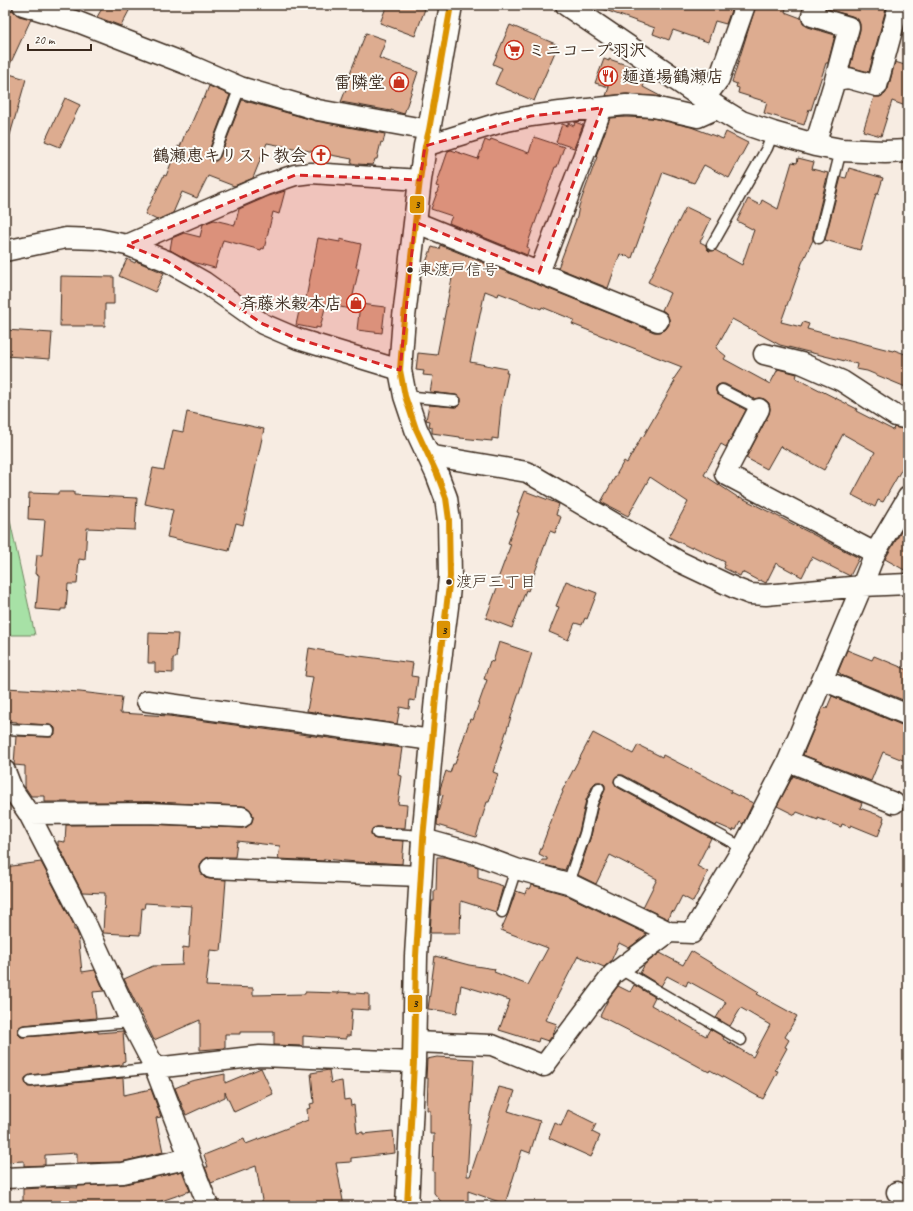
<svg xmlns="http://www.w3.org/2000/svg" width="913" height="1211" font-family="Caveat,'Klee One',sans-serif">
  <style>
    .green { fill: #a7e1a6; stroke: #718662 }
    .building { fill: #ddac90; stroke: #3b2a1e }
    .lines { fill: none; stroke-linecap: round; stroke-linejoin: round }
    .lane-casing { stroke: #3b2a1e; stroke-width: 13 }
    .street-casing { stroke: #3b2a1e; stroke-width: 23 }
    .secondary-casing { stroke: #3b2a1e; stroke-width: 25 }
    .lane { stroke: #fdfcf7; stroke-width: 10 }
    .street { stroke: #fdfcf7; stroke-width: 20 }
    .secondary { stroke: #fdfcf7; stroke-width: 22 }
    .bus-1-casing { stroke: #fdfcf7; stroke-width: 9 }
    .bus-1 { stroke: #db9304; stroke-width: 6 }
    .marked { fill: #d62828; fill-opacity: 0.2; stroke: #d62828; stroke-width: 3; stroke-dasharray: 8 5; stroke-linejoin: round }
    .bus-dot { fill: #3b2a1e; stroke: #fdfcf7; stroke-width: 1.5 }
    .labels { text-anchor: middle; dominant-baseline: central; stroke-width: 4; stroke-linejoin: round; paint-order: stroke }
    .bus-label { font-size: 16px; fill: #3b2a1e; stroke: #fdfcf7; text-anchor: start }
    .poi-label { font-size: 17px; font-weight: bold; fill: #3b2a1e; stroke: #fdfcf7; text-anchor: end }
    .line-badge { stroke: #fdfcf7; stroke-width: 1.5 }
    .pale-badge-label { font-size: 11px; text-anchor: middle; font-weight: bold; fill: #111 }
  </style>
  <rect width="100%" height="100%" fill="#f7ece2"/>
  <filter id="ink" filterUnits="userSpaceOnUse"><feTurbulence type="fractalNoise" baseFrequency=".025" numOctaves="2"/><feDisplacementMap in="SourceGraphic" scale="8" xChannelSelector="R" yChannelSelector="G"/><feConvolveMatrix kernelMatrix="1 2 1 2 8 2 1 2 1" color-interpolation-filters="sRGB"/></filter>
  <g filter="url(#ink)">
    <path class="green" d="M5,498L35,635H5Z"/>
    <path class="building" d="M104,5H132L121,26L97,17Z
      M387,5H413L425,9L415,36L380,23Z
      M598,5H733L726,24L715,21L708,42L673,30L669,40L653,34L655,28L597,7Z
      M756,5H777L786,9L785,12L801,18L803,24L808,27L835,35L828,63H826L811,110L809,109L804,125L764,113L767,102L738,93L739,88L736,87L737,84L732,82Z
      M828,5H887L869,72L850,67L860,30V24L858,19L852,16L827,9Z
      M5,9L11,11L12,9L15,13L19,16L31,19L6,73L26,79L10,135H5Z
      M510,25L558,45L534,101L495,84L502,68L493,64Z
      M366,33L386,40L379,58L418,72L404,114L391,110V111L341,102L348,84L346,83Z
      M604,59L609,61V59L638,69L637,71L648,75L643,87L662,97L627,94L606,96L609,87L595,83Z
      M895,62L908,66V107L892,101L881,136L863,131L874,97H880L885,94L888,89Z
      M209,86L230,95L208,153V156L211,161H215L220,157L242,100L316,121L385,134L383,143L381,142L377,159H375L373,165L357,164L351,163L352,159L267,143L253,178L234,186L208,176L197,198L182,192L173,213L157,220L145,214L164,175L166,176L178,146L180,147L186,131H188L202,99H204Z
      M65,98L80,105L60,147L45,141Z
      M626,117L652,118L691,127L723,139L726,132L748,143L729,178L704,165L694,183L663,172L632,258L620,254L608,288L558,268L577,217L579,206L597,157L596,156L610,118Z
      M575,122L583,125L574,148L556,142L562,124L568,126V123L574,126Z
      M534,137L564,147L557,167H555L530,237L527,247L529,248L527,255L449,223L452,216L431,209L439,187L436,186L448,151L451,150L478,159L485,140L490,142L491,139L529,153Z
      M798,158L814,162L812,169L828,173L813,236V240L802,263L781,322L801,327L803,322L809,324L807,329L893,351L894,350L908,355V388L867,371L856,369L857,364L780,345L732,319L716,348L726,356L724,359L770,384L778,369L797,374L796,378L857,409L856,411L893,430L894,427L908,430V458L883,502L878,500L875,507L852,495L875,452L843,434L824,470L780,446L767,469L746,458L769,414L770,409L769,403L764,399L759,398L754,399L725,384H721L718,385L716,387V391L717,394L746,410L726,447L721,444L704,475L739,498L740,497L859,558L850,576L812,557L802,577L776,563L766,583L760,580L759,581L742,572L740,576L724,568L725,565L724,564L725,562L692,546L691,548L669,537L688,502L650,477L628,516L601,502L624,461L627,463L642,436L643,437L675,381L673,380L682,367L572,324L574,320L542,307L541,309L499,293L498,296L485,291L470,362L507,369L506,373H508L501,407L498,439L492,438V441L460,438V437L432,433V427L429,426L430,421L426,420L429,405L455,407L460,405L461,401V398L456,395L430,392L433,376L423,375L424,371L416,370L418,353L437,355L452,278L424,267L432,247L439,249L440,245L628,321L654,332H660L665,330L669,325V319L667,314L662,310L670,293L648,282L686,207L711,219L700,242L706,245L707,249L709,251L715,250L742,265L754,230L737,221L748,199L760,205L762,200L778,209L792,162L797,163Z
      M849,168L883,178L878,194H876L860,250L825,240L841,177L846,178Z
      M285,191L279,214L273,212L264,249L262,248L261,250L223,240L215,268L192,262L170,250L172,238L184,233L200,237L203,224L214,220L235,225L239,209L269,196Z
      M318,238L340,242V239L361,244L356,267L359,268L350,309L326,304L320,328L316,327V329L296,325L301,302L305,303Z
      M127,259L135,263L136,261L164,273L155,292L119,276Z
      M61,276L114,277V304H105V326H60Z
      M360,304L385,307L382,333L357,330Z
      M5,330L52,333L50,359L5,356Z
      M187,412L264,429L243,525L236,523L229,551L167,537L173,510L145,504L153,468L164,470L173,430L183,432Z
      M525,491L559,504L556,515L561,517L555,533L550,531L528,591L526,590L512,628L486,618L498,585L496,584L511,544L508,543L519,513L517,512Z
      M58,492H74V495L137,498L135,530L87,528L85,560L79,559L77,584H68L66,609H61V611L36,609L39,575L35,574L37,555H42L45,520L28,519L29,493L58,494Z
      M908,520V572L885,559Z
      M566,581L597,593L587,619L585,618L582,625L575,623L568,640L549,632L559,607L556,606Z
      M149,633L178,634L176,658H173V673L155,672V663H148Z
      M499,642L532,653L493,772L498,774L489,802H487L476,837L437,825L438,812L443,795L440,794V789L446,771L450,773L453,764H455L470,719L473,720L487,680L484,679L490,661L493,662Z
      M309,648L336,653L413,663L411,676L418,677L415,701L410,700L409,709L400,707L397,724L307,711L313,677L305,676Z
      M847,650L872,660L874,656L908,670V702L841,675V674L838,672Z
      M5,688L80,692L122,697L120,713L169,716L402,748L398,775L402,776L398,804L407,805L405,828L377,827L372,829L371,833L373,838L376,839L404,841L402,864L370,862V863L357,862L324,859V861L278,859L280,846L237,841L235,857H211L206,858L202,862L200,867L201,873L205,878L211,879L226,880L223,920H224L221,951L210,950L206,986L253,988V995L305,994V992L339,993V992L369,994V1010L352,1009L350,1036H346V1039L303,1036V1046L274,1045V1032H240V1034H225V1048L200,1050V1020L154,1040L124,979L153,966L182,965L183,947L189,948L192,906L145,903L144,909L142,908L140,935L103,933L105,893L82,892L58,845V841L65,842L66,825L148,824L242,828L247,827L251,823L253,818L252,812L248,808L242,806L148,802H45V796H31L25,787V766L14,765L16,736L49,737H52L55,734V728L53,726L49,725L17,723V722L5,721Z
      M832,696L904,726H908V762L883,752L871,781L803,755L823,707L827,708Z
      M593,733L633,754L638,745L662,757L663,755L708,778L731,790L730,792L753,803L743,824L740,822L736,830L734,829L733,831L717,824L716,826L623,775H619L615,778L614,782L617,787L711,838L697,866L708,872L693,902L682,896L674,912L671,911L668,919L643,907L657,879L610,855L596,884L578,875L591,836L598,805L605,790V785L601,782H596L593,785L586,800L579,832L565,870L540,864L542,860H547V858L539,854L557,805L563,792L562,791Z
      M793,776L862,803L860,808L884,817L883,821H884L878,836L851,825L850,827L842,824L841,827L818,818V820L797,812L795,815L777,806Z
      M437,857H446L466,863L467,865H472L478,867V878L503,886L496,912L461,901L460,933H430L432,901H434V891H436Z
      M41,862L74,925V930H76L78,934L82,972L95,970L104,991L93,992L96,1018L23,1025L18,1028V1034L21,1037H25L98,1031V1033L123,1031L125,1061L122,1062V1065L30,1075L25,1078V1081L26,1084L28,1087H32L123,1078L124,1095L151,1089L161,1117L156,1118L163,1152L121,1162L77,1163V1153L45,1155V1165L24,1166V1161L5,1162V982L9,981L5,946V867Z
      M532,885L564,894L647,934L629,948L619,943L611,961L604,967L578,956L545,1020L557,1024L553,1035L548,1041L539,1038L538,1042L499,1030L510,1000L461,985L457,1013L428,1009L435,956L469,965L495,969L494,972L528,985L548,948L501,930L508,914L516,891L525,894L527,888L530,889Z
      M691,951L759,992L757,994L797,1016L785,1037L789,1040L785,1047L787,1048L775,1070L778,1071L763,1099L710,1070L709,1072L659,1045V1046L600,1016L609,998L618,986L630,992L634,985L655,997L651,1005L706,1036L710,1029L724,1037L723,1039L753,1057L770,1025L741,1008L730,1026L716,1018L726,1002L688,981L686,986L667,976L661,986L640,973L645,964L660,953L683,965Z
      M437,1057L474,1059L467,1176H470L499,1087L515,1091L508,1111L540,1121L530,1153L522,1150L505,1204L468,1191V1205L443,1204L434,1193V1172H433L434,1134H430V1110H427L428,1078H426L427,1059Z
      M261,1068L273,1094L234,1112L225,1092V1097L186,1115L175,1088L191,1081L225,1074V1083Z
      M329,1070L331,1083L342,1081L344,1100L350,1099L351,1106L354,1105L357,1133L363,1132V1134L393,1131L395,1153L351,1158V1162L336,1163L344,1206H263L256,1166L211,1183L205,1167H208L204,1155L244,1139L246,1144L308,1120L307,1109L311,1108L310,1104L314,1103L311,1073Z
      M568,1110L596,1124L592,1132L600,1136L591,1157L549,1138L555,1123L561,1126Z
      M182,1171L190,1191L156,1203L123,1206H23V1189L59,1187L78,1188L77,1186L124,1184Z"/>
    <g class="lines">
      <defs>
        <path id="lane" d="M214,155L240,87
          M819,238L841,150
          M712,245L767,148L773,133
          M722,390L759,409
          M405,396L455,401
          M5,729L49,731
          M620,781L743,848
          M377,833L423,836
          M568,883L585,834L592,803L599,788
          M502,912L516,869
          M620,969L741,1040
          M24,1031L131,1022
          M31,1081L155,1068"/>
        <path id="street" d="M23,5L78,22L194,67L240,87L318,110L429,130
          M815,5L812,16L849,27L835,80
          M704,99L719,79L745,5
          M815,145L835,80L848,78L877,86L899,5
          M425,146L502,122L531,116L560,112L626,105L654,107L698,117L718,108
          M415,222L658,321
          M127,245L265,185L295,175L311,173L420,180
          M5,251L66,238L98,239L127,245L167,261L204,282L263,324L298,339L400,370
          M539,273L602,108
          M764,354L801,363L842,381L896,416L908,419
          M759,409L725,474L875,553
          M428,455L527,472L680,562L737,589L750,594L766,595L862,586L908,584
          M823,680L908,715
          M147,701L432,740
          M788,761L894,803
          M5,771L12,789L29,814L86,924L131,1022L155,1068L208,1206
          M29,814L148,813L242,817
          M423,839L470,852L516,869L568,883L669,932
          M211,868L421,876
          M414,1042L492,1045L544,1066L613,974L669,932L692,933L743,848L788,761L862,586L875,553L908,497
          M155,1068L260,1056L414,1062
          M5,1178L123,1173L190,1158
          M897,1192L908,1199"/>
        <path id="secondary" d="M567,5L718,108L741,122L773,133L815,145L841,150L885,152L908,151
          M407,1206L414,1062L416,956L423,839L438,676L447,607L450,577L449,520L446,498L437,474L416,429L405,396L400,370L404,317L420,180L425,146L429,130L451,5"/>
      </defs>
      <use href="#lane" class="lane-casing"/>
      <use href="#street" class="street-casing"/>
      <use href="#secondary" class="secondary-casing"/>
      <use href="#lane" class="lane"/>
      <use href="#street" class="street"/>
      <use href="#secondary" class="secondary"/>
      <defs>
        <path id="bus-1" d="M407,1206L414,1062L416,956L423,839L438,676L450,577L449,520L446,498L437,474L416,429L405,396L400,370L404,317L420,180L425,146L429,130L451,5"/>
      </defs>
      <use href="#bus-1" class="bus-1-casing"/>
      <use href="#bus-1" class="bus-1"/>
    </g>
  </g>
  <path class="marked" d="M602,108L539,273L415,222L400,370L298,339L263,324L167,261L127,245L295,175L420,180L425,146L531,116Z"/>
  <defs>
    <symbol id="supermarket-ring" viewBox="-11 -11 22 22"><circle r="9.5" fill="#fdfcf7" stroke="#c8321e" stroke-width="1.5"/><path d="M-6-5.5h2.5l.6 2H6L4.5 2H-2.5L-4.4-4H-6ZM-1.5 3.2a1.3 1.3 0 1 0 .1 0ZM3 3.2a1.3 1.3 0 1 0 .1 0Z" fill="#c8321e"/></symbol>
    <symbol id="restaurant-ring" viewBox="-11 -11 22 22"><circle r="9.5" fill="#fdfcf7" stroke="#c8321e" stroke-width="1.5"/><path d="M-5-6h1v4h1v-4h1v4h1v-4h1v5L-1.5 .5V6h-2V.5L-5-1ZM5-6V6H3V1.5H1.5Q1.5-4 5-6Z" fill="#c8321e"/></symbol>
    <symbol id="shop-ring" viewBox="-11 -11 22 22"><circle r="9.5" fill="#fdfcf7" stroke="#c8321e" stroke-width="1.5"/><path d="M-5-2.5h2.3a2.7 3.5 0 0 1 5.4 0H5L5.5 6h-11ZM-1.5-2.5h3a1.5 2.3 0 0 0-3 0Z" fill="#c8321e"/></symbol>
    <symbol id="church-ring" viewBox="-11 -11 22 22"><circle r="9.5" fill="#fdfcf7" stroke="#c8321e" stroke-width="1.5"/><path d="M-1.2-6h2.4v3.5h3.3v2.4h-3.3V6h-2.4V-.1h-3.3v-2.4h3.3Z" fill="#c8321e"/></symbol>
  </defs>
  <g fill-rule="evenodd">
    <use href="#supermarket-ring" x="503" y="39" width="22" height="22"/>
    <use href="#restaurant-ring" x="597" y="65" width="22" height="22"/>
    <use href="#shop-ring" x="388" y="71" width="22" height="22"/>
    <use href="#church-ring" x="310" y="144" width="22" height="22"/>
    <use href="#shop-ring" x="345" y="292" width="22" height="22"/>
  </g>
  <g class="bus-dot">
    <circle cx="410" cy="270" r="3.5"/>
    <circle cx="449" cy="582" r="3.5"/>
  </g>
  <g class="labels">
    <g class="bus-label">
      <text x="418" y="270">東渡戸信号</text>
      <text x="456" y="582">渡戸三丁目</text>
    </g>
    <g class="poi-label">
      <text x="528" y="50" text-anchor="start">ミニコープ羽沢</text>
      <text x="622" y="76" text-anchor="start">麺道場鶴瀬店</text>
      <text x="385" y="82">雷隣堂</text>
      <text x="307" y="155">鶴瀬恵キリスト教会</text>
      <text x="342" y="303">斉藤米穀本店</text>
    </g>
  </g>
  <g class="line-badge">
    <rect x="409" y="195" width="16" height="19" rx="4" fill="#db9304"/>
    <rect x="436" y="620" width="15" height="19" rx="4" fill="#db9304"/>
    <rect x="407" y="994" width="16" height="19" rx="4" fill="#db9304"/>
  </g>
  <g class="pale-badge-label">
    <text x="417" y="208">3</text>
    <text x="444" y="634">3</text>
    <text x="415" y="1007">3</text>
  </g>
  <rect width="913" height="1211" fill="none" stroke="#fdfcf7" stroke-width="20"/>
  <rect x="10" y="10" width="893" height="1191" fill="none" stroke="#3b2a1e" stroke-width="1.5" filter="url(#ink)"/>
  <path d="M28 44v6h63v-6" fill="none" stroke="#3b2a1e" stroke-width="2"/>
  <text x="34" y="44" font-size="12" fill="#3b2a1e" stroke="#fdfcf7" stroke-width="3" paint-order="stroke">20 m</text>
</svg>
